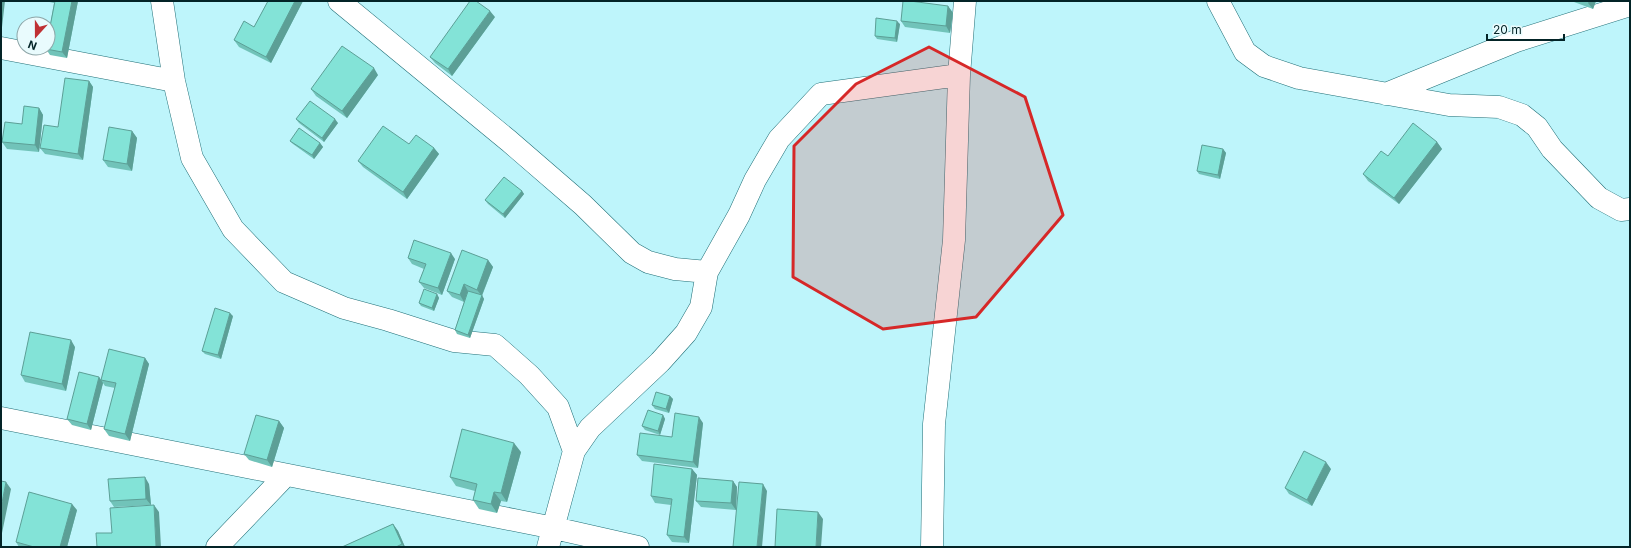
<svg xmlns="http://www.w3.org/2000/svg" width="1631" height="548" font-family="Inter,sans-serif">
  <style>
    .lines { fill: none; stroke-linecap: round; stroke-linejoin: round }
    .minor-casing { stroke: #206f77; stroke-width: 23 }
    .minor { stroke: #fff; stroke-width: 22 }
    .wall { fill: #71c3b9 }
    .shaded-wall { fill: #5c9f96 }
    .building { fill: #83e3d7; stroke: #5c9f96 }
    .marked { fill: #d62828; fill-opacity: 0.2; stroke: #d62828; stroke-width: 3; stroke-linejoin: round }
  </style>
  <rect width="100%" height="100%" fill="#bef5fb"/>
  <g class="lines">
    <defs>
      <path id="minor" d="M162,1L174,81L192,158L233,229L284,282L344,308L388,320L454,341L495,345L529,375L558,407L574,451
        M339,1L509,141L583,205L632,253L648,262L675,269L707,272
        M1218,1L1245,52L1264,66L1299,78L1449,105L1499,107L1522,115L1537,127L1552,149L1599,198L1621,210L1630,209
        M1,48L174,81
        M1386,94L1516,41L1630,5
        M1,418L554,528L638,547
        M217,547L286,475
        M548,547L574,451L590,428L660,362L686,333L701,307L707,272L739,215L755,180L779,139L821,94L959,75
        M932,547L934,424L954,240L959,75L965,1"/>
    </defs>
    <use href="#minor" class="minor-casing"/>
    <use href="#minor" class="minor"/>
  </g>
  <path class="wall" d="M45,1H78L67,58L50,55L46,49L54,3Z
    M268,1H303L271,63L239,47L234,40L254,27Z
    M1573,1H1596L1593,9L1574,2Z
    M948,6L953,13L950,33L905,27L901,21Z
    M495,17L452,76L435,63L430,57Z
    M900,24L897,42L877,39L875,36Z
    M378,75L347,118L316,96L311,89Z
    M89,81L93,87L83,160L45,154L40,148L58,127Z
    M39,108L43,115L39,152L7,149L2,142Z
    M296,119L338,123L324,142L299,123Z
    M132,131L137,138L132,171L108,167L103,160Z
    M290,141L320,143L323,147L314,159L293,144Z
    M1437,142L1442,149L1399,204L1368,181L1363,174L1388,156Z
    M434,148L439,154L407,199L363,167L358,161Z
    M1223,149L1226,153L1220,179L1199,174L1197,171Z
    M522,191L524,194L505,218L488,204L485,200Z
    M408,258L455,259L442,295L424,288L419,282L424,269L412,264Z
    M488,260L493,267L482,296L484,299L470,338L457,334L455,330L464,302L452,297L447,291Z
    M437,294L439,298L434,311L421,306L419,303Z
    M233,316L221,359L205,354L202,351Z
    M75,347L66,391L25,382L21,375Z
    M145,358L149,364L130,441L109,436L104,429L115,388L105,386L101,380Z
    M99,377L103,383L91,430L72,425L67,419Z
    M670,396L673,399L669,413L655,409L652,405Z
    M663,415L665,419L660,435L645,430L642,426Z
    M279,421L284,428L272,467L249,460L244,454Z
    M703,423L698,468L642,461L637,455L672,437Z
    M521,452L507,502L501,501L497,513L479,509L473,500L475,491L456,486L450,477Z
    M692,469L697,475L689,543L672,542L667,535L671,505L655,503L651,496Z
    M1331,469L1312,506L1289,494L1285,488Z
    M733,481L737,487L736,510L701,507L696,501Z
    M149,484L151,505L114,507L110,501Z
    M77,510L67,547H19L16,542Z
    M393,524L398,531L405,547H342Z"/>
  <path class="shaded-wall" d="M1,1H5L1,36Z
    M72,1H78L67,58L62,52Z
    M295,1H303L271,63L266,57Z
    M1589,1H1596L1593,9L1588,3Z
    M948,6L953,13L950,33L946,26Z
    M490,11L495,17L452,76L448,69Z
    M897,21L900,24L897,42L895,38Z
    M374,68L378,75L347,118L342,111Z
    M89,81L93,87L83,160L78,154Z
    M39,108L43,115L39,152L35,145Z
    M335,119L338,123L324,142L322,138Z
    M132,131L137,138L132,171L127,164Z
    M1437,142L1442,149L1399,204L1394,198Z
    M320,143L323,147L314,159L312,155Z
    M434,148L439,154L407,199L403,192Z
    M1223,149L1226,153L1220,179L1218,175Z
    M522,191L524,194L505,218L503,214Z
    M451,253L455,259L442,295L438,288Z
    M488,260L493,267L482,295L484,299L470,338L468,335L482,296L477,290Z
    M464,284L468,291L464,302L460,295Z
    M437,294L439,298L434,311L432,308Z
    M230,313L233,316L221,359L218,355Z
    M71,340L75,347L66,391L62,384Z
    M145,358L149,364L130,441L125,434Z
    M99,377L103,383L91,430L87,424Z
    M670,396L673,399L669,413L666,409Z
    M663,415L665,419L660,435L658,431Z
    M699,417L703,423L698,468L693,462Z
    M279,421L284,428L272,467L267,460Z
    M514,443L521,452L507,502L501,493Z
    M1326,462L1331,469L1312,506L1307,500Z
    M692,469L697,475L689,543L684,537Z
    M145,477L149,484L151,505L146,499Z
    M733,481L737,487L736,510L731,503Z
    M6,482L11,489L1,538V508Z
    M763,484L767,491L762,547H757Z
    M494,492L501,501L497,513L491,504Z
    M72,504L77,510L67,547H60Z
    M154,505L159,512L161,547H156Z
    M818,512L823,519L821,547H816Z
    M393,524L398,531L405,547H404L402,544Z"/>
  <path class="building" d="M55,1H72L62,52L46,49V48H48V37Z
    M268,1H295L266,57L234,40L244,21L254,27Z
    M470,1H476L490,11L448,69L430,57Z
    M903,1H910L948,6L946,26L901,21Z
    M876,18L897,21L895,38L875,36Z
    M342,46L374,68L342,111L311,89Z
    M65,78L89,81L78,154L40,148L44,125L58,127Z
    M310,101L335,119L322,138L296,119Z
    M24,106L39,108L35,145L2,142L5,122L22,124Z
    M1413,123L1437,142L1394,198L1363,174L1381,151L1388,156Z
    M383,126L409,144L416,135L434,148L403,192L358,161Z
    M109,127L132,131L127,164L103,160Z
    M299,128L320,143L312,155L290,141Z
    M1202,145L1223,149L1218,175L1197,171Z
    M504,177L522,191L503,214L485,200Z
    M414,240L451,253L438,288L419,282L426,264L408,258Z
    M462,250L488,260L477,290L464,284L460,295L447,291Z
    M424,289L437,294L432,308L419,303Z
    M468,291L482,295L468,335L455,330Z
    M215,308L230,313L218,355L202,351Z
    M30,332L71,340L62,384L21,375Z
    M109,349L145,358L125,434L104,429L116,383L101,380Z
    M79,372L99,377L87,424L67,419Z
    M656,392L670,396L666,409L652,405Z
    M648,410L663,415L658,431L642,426Z
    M675,413L699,417L693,462L637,455L640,433L672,437Z
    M256,415L279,421L267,460L244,454Z
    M462,429L514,443L501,493L494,492L491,504L473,500L477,484L450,477Z
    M1304,451L1326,462L1307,500L1285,488Z
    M654,464L692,469L684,537L667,535L672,499L651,496Z
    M145,477L146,499L110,501L108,479Z
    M698,478L733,481L731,503L696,501Z
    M1,481L6,482L1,508Z
    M739,482L763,484L757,547H733Z
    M29,492L72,504L60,547H34L16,542Z
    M154,505L156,547H97L96,533H112L110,508Z
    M777,509L818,512L816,547H775Z
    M393,524L402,544L396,547H342Z"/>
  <path class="marked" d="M929,47L1025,97L1063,215L976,317L883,329L793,277L794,146L856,84Z"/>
  <rect width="1631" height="548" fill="none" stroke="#032427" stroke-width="4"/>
  <g transform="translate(36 36) rotate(201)"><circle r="19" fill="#e9fbfd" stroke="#8da5a7"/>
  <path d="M0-3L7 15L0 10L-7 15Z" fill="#bf3033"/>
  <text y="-6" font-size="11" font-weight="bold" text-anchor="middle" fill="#032427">N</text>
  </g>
  <path d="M1487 34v6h77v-6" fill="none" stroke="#032427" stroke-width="2"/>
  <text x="1493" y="34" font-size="12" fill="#032427" stroke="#e9fbfd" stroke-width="3" paint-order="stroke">20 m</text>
</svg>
